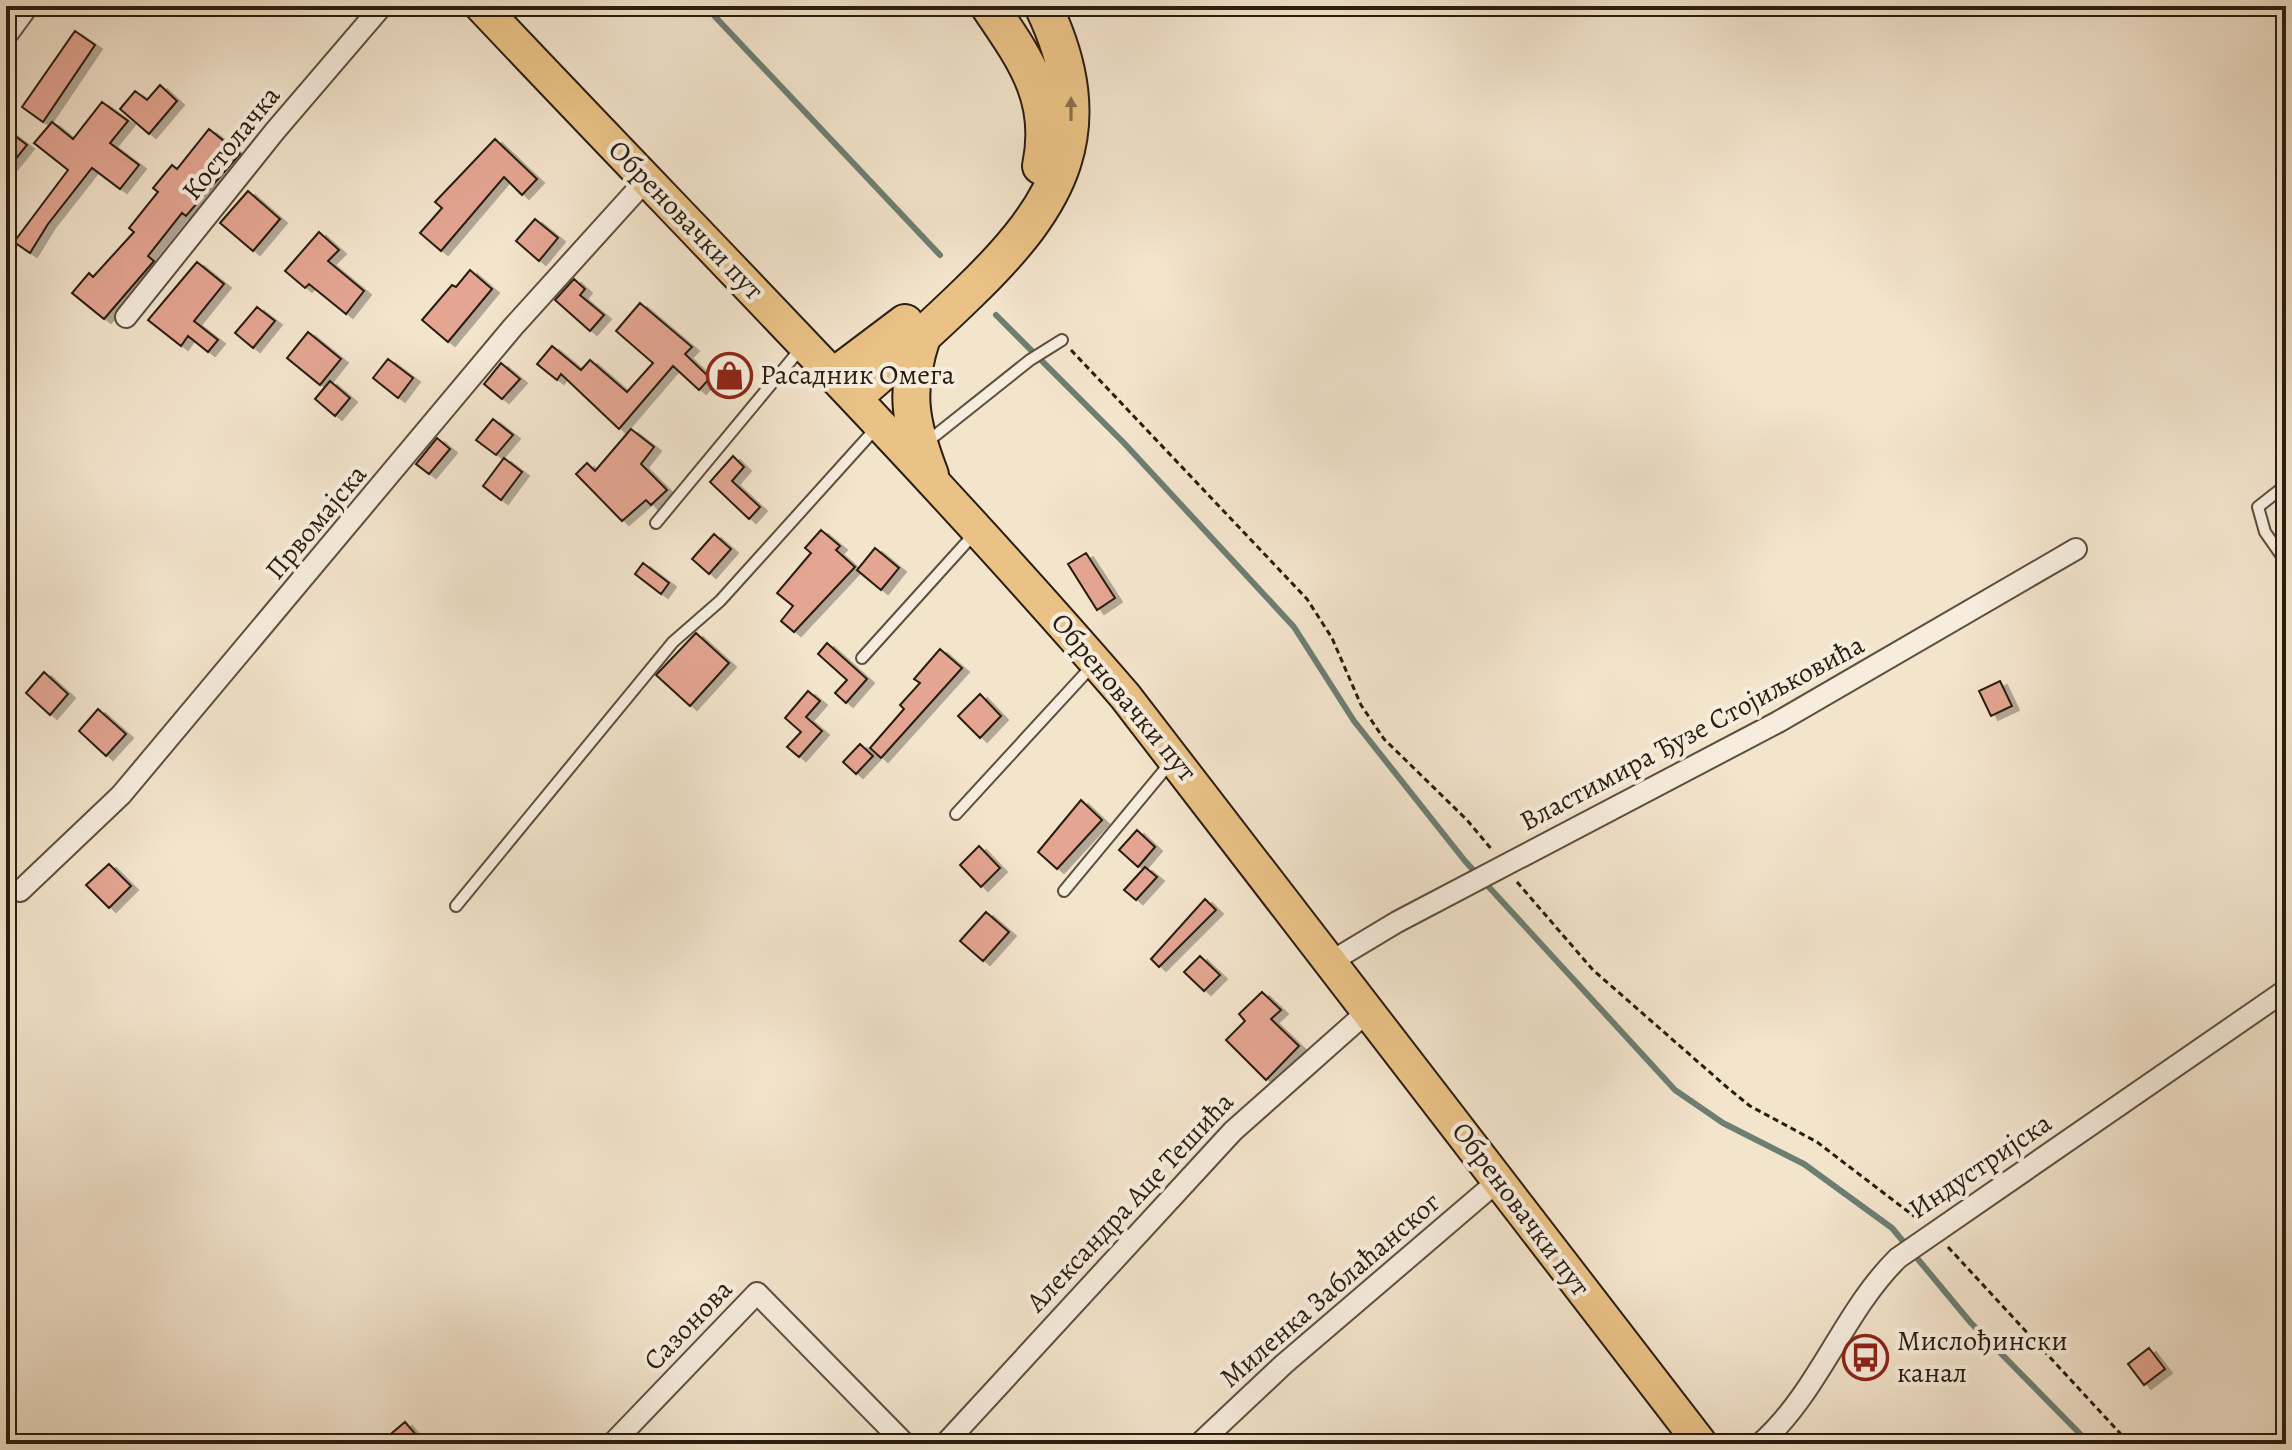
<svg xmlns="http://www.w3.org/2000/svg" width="2292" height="1450" font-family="Alegreya,serif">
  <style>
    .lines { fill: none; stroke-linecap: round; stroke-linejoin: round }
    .stream { stroke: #6d7e73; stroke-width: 6 }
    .building { fill: #e4a592; stroke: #291d0f; stroke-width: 2; filter: url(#shadow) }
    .service-casing { stroke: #5c4f3e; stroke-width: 14 }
    .minor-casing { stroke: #5c4f3e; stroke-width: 24 }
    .primary-casing { stroke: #291d0f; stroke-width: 36 }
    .motorway-casing { stroke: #291d0f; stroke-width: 40 }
    .path { stroke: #291d0f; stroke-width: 3; stroke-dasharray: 6 4; stroke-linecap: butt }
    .service { stroke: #f7edde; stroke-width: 10 }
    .minor { stroke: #f7edde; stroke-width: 20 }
    .primary { stroke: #eac286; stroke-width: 32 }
    .motorway { stroke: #eac286; stroke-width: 36 }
    .oneway { fill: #8a704a }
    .labels { text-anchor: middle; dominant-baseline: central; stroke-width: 8; stroke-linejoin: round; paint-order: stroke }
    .street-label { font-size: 28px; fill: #291d0f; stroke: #f7edde }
    .poi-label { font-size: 28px; fill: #291d0f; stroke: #f7edde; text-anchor: start }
  </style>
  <defs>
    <filter id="shadow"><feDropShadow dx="7" dy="4" stdDeviation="0" flood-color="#0004"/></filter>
  </defs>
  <rect width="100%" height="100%" fill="#f3e4cc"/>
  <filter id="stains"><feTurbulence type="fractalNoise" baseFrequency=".0025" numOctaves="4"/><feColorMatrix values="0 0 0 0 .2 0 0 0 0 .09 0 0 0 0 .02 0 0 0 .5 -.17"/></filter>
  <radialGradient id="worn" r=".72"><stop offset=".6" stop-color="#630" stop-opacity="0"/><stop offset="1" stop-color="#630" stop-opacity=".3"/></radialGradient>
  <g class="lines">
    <path class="stream" d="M705,6L940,255
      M996,315L1124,443L1294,627L1354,721L1465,861L1675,1090L1723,1123L1804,1164L1892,1228L1971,1323L2090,1444"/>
  </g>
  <path class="building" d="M75,31L95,45L43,122L22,107Z
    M160,85L177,101L149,134L120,109L135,91L147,100Z
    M102,102L128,121L110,143L139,165L120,189L92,168L48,224L30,253L14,242L68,170L34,143L52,122L73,139Z
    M6,129L27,145L6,171Z
    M209,129L240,154L186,216L182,213L148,256L154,261L104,319L72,293L89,273L93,277L134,232L129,228L158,192L153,188L172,165L177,169Z
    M495,139L537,179L522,195L504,177L441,251L420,233L442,208L435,202Z
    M248,191L280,219L253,251L220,223Z
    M535,219L558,238L539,261L516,241Z
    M319,232L339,250L328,261L364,291L346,314L309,284L305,288L285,271Z
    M197,262L224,284L194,321L218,340L208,352L188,336L181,346L148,320Z
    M470,270L492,289L448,342L422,320L452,285L456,287Z
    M574,279L585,289L580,295L604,315L590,331L555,300Z
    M640,303L692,347L685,354L710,378L699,390L673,366L619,429L561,374L557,380L537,364L552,346L581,370L590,360L627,392L653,363L616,331Z
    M257,307L275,321L253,348L235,333Z
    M308,332L341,359L320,385L287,358Z
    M388,359L413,378L398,398L373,378Z
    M501,363L520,379L502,399L484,384Z
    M330,381L350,398L335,416L315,399Z
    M493,419L513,435L496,455L476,440Z
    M631,429L654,447L641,464L667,490L651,505L646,500L622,521L576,474L587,463L595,471Z
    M437,438L450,449L429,474L416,464Z
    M733,456L744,467L732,481L760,507L749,519L710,482Z
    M504,458L522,472L501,500L483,486Z
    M821,530L840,546L836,550L855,567L794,632L781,621L793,606L777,593L811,553L805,548Z
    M714,534L731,549L709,574L692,559Z
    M875,548L899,568L881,590L857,570Z
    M1086,553L1115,598L1097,610L1068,564Z
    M643,563L669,583L661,594L635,574Z
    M696,633L729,663L690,706L656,675Z
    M827,643L867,679L846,703L835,693L847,680L818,654Z
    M940,649L962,668L881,758L870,748L904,709L900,705L920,683L914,679Z
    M44,672L68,694L50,715L26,693Z
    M2000,681L2012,706L1991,716L1979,691Z
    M808,691L820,701L806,717L822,731L799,757L787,747L801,732L785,718Z
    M980,694L1001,716L980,738L958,716Z
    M98,709L126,734L106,756L79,731Z
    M860,744L873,756L856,774L843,762Z
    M1081,800L1102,820L1057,869L1038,852Z
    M1137,830L1155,847L1138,867L1119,850Z
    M979,846L1000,868L981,887L960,865Z
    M109,864L131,886L109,908L86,885Z
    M1145,867L1157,877L1136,900L1124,890Z
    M1205,899L1216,910L1159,967L1151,959Z
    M986,912L1009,932L983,961L960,941Z
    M1200,956L1220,975L1204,991L1184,972Z
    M1262,992L1281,1010L1271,1019L1299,1046L1266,1080L1226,1040L1245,1021L1239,1014Z
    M2149,1348L2165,1369L2144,1385L2128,1364Z
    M405,1422L424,1444H379Z"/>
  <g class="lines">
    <defs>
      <path id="service" d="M927,442L1030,360L1062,340
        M2286,485L2258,507L2265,532L2286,562
        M656,523L802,347
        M862,658L975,533
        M956,814L1092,666
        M1064,891L1171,762
        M456,906L673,642L720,601L877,427"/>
      <path id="minor" d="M6,36L28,6
        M126,317L275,131L382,6
        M20,891L121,795L513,327L646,180
        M1332,961L1397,922L1778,722L2076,549
        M612,1444L757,1293L905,1444
        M945,1444L1233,1131L1368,1011
        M1199,1444L1284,1364L1499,1180
        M1760,1444C1819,1392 1843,1312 1898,1258L2286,990"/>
      <path id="primary" d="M481,6C697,235 919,457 1125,696L1701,1444"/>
      <path id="motorway" d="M989,6C1025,59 1055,99 1041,166
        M922,337C904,391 910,423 930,475
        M836,375L905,323
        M856,395C894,362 932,328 969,292C1061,203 1102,130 1043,6"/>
    </defs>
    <use href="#service" class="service-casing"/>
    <use href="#minor" class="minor-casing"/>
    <use href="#primary" class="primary-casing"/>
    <use href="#motorway" class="motorway-casing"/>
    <path class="path" d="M1071,350L1307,599L1332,638L1361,705L1384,739L1467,820L1493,851
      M1517,882L1593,970L1729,1089L1750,1106L1817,1142L1919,1220
      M1948,1247L2130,1444"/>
    <use href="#service" class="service"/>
    <use href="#minor" class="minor"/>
    <use href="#primary" class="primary"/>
    <use href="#motorway" class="motorway"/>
  </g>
  <defs><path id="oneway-solid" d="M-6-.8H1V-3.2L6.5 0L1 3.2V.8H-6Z" transform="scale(2)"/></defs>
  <use class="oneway" href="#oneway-solid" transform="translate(1071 109) rotate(-90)"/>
  <defs>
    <symbol id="shop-ring" viewBox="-11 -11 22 22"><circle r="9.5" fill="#f7edde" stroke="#8f2418" stroke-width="1.5"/><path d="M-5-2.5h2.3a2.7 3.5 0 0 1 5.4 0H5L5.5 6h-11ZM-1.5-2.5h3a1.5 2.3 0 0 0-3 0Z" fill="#8f2418"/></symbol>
    <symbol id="bus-ring" viewBox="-11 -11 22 22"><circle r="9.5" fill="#f7edde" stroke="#8f2418" stroke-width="1.5"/><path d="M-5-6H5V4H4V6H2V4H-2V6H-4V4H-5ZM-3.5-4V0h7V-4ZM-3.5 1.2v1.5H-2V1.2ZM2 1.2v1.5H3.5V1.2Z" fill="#8f2418"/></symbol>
  </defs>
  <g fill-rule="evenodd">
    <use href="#shop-ring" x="704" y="350" width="51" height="51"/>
    <use href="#bus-ring" x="1840" y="1332" width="51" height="51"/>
  </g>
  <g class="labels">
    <g class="street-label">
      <text transform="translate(231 143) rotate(-51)">Костолачка</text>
      <text transform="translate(686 220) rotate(46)">Обреновачки пут</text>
      <text transform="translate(316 522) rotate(-50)">Првомајска</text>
      <text transform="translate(1124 697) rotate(50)">Обреновачки пут</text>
      <text transform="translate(1692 733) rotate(-28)">Властимира Ђузе Стојиљковића</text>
      <text transform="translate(1980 1166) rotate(-34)">Индустријска</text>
      <text transform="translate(1130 1202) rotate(-47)">Александра Аце Тешића</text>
      <text transform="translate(1521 1209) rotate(53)">Обреновачки пут</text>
      <text transform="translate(1330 1290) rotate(-41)">Миленка Заблаћанског</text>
      <text transform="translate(688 1325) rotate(-46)">Сазонова</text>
    </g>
    <g class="poi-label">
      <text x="760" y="375">Расадник Омега</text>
      <text x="1897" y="1341">Мислођински<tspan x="1897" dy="32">канал</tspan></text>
    </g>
  </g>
  <rect width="2292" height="1450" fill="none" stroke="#f3e4cc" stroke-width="32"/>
  <rect x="8" y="8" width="2276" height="1434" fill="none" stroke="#291d0f" stroke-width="4"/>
  <rect x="16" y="16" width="2260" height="1418" fill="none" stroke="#291d0f" stroke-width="2"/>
  <rect width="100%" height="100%" filter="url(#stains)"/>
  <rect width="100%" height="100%" fill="url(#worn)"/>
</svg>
